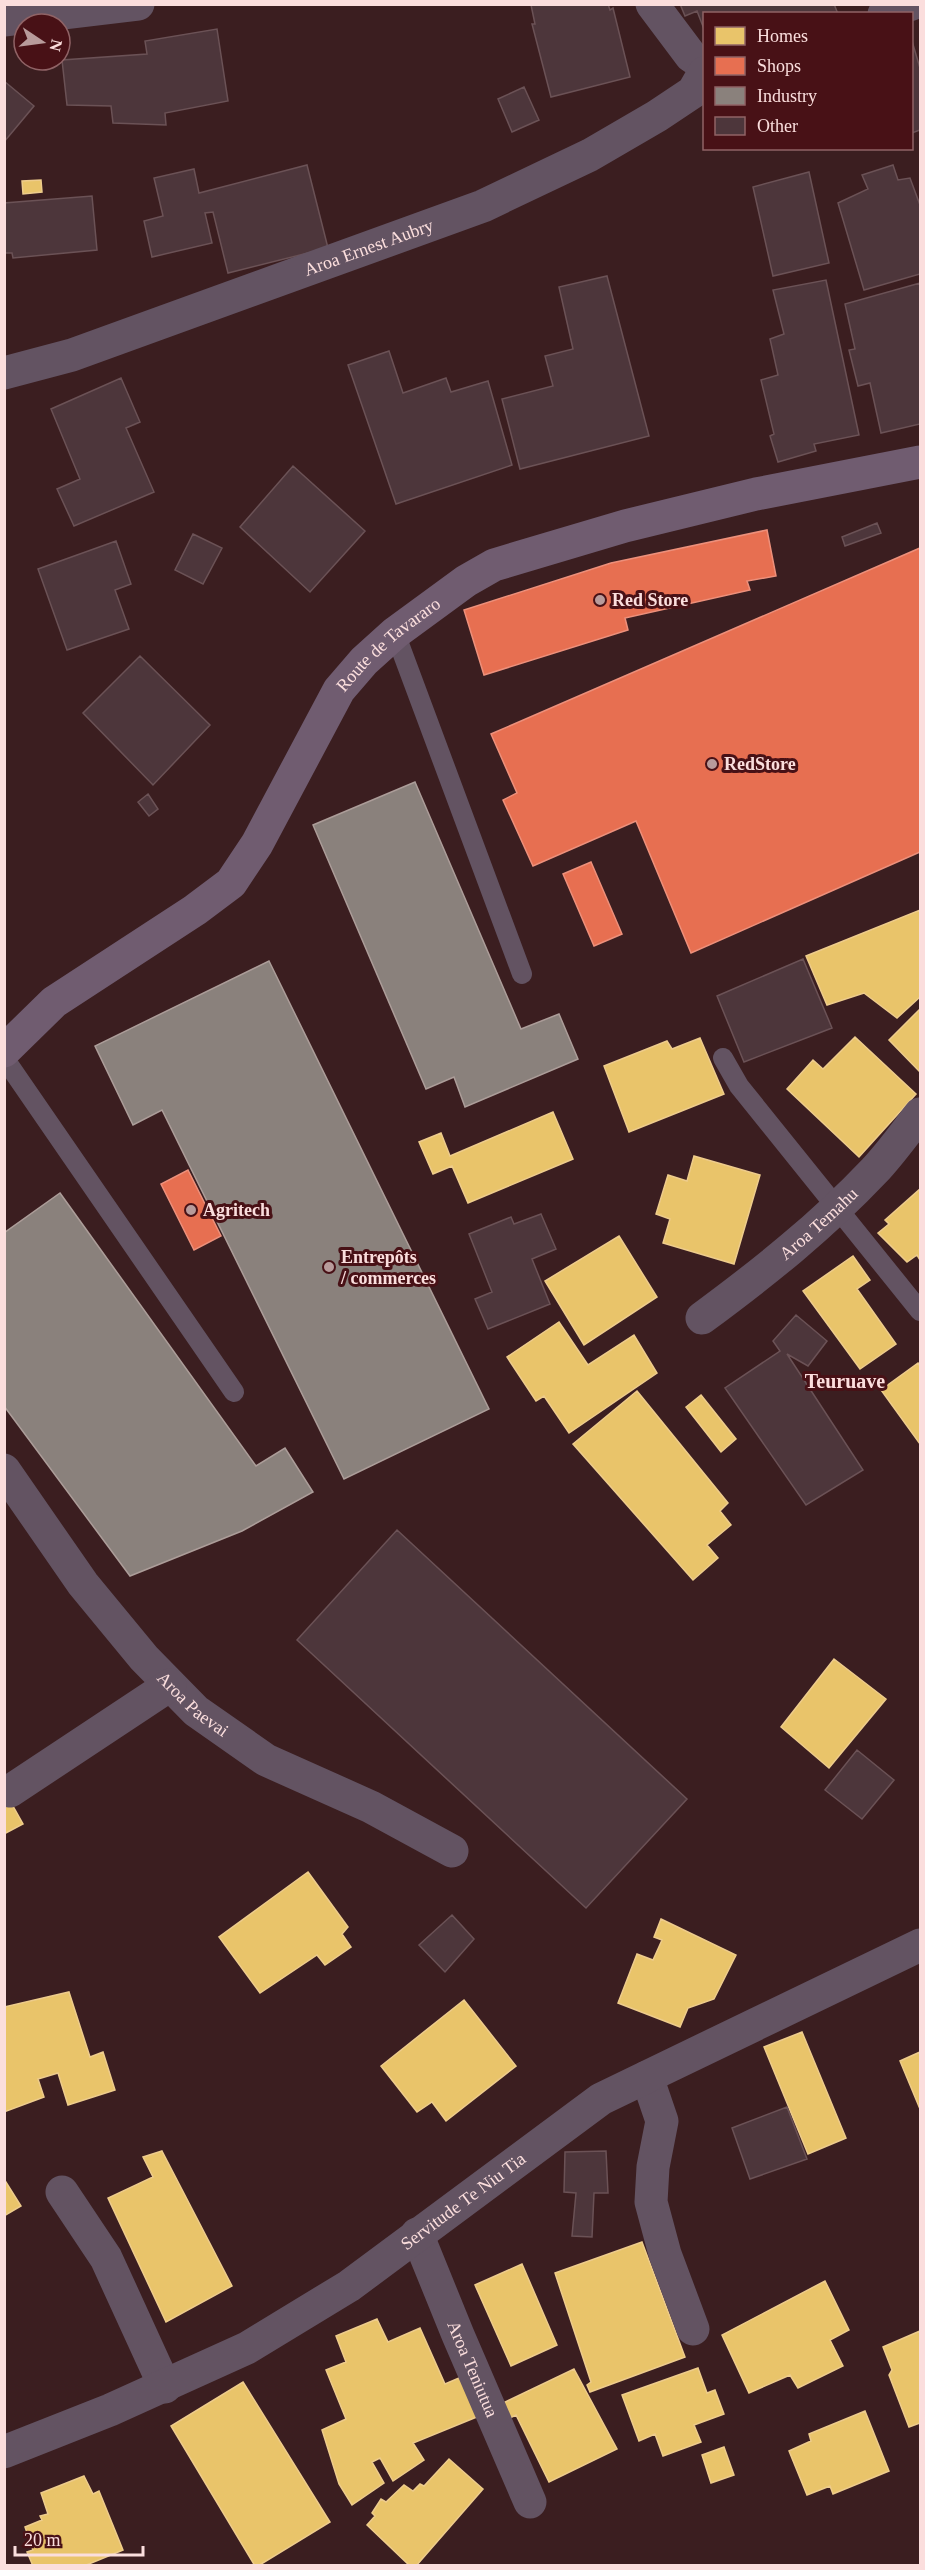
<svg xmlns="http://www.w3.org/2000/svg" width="925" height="2570" font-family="'Times New Roman',serif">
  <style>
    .homes { fill: #e9c46a; stroke: #eecc8c; stroke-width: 1.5 }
    .shops { fill: #e76f51; stroke: #ed907b; stroke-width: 1.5 }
    .industry { fill: #8a817c; stroke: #ac9d99; stroke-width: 1.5 }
    .building { fill: #4d363b; stroke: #6b5256; stroke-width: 1.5 }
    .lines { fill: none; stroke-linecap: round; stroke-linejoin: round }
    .lane { stroke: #635362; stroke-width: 20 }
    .street { stroke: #635362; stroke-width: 33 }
    .secondary { stroke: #705c70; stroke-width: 33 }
    .poi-dot { fill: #b89b9b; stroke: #481116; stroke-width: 2 }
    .labels { text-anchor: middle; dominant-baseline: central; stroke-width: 6; stroke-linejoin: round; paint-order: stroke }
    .street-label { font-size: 18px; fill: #fbdedd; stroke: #481116 }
    .poi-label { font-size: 18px; font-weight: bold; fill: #fbdedd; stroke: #481116; text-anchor: start }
    .neighbourhood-label { font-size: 20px; font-weight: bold; fill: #fbdedd; stroke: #481116 }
  </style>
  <rect width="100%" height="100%" fill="#3b1e20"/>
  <path class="homes" d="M41,180L42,192L23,194L22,181Z
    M920,910V997L897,1018L864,993L827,1005L806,956Z
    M920,1009V1070L919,1071L889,1040Z
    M855,1037L916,1094L859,1157L787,1089L813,1060L823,1069Z
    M700,1038L724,1094L629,1132L604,1066L667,1041L672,1049Z
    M553,1112L573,1159L468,1203L452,1166L433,1174L419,1142L441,1133L450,1156Z
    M694,1156L760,1175L734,1264L663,1243L670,1219L656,1214L668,1175L687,1181Z
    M920,1189V1260L917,1255L907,1262L878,1233L889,1224L885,1220Z
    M619,1236L657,1297L584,1345L545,1281Z
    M853,1256L870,1280L857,1289L896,1344L860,1369L803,1291Z
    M559,1322L588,1365L634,1335L657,1373L569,1433L544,1396L536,1401L507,1357Z
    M918,1363L920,1366V1444L881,1390Z
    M637,1391L728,1503L720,1511L731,1525L707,1545L718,1558L693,1580L573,1444Z
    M701,1395L736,1439L721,1452L686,1407Z
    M834,1659L886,1699L829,1768L781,1727Z
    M4,1790L23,1824L4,1834Z
    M308,1872L348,1927L342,1934L351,1947L325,1965L317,1955L260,1993L219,1937Z
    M661,1919L736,1955L714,1999L688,2008L680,2027L618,2003L637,1954L653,1960L662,1940L654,1937Z
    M69,1992L90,2057L103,2052L115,2090L68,2105L58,2073L38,2079L44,2097L4,2112V2007Z
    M464,2000L516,2066L446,2121L432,2102L417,2112L381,2066Z
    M802,2032L846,2138L808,2154L764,2047Z
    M920,2052V2109L900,2061Z
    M162,2151L232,2286L166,2322L108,2198L153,2177L143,2157Z
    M4,2179L21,2206L4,2216Z
    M642,2242L685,2357L590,2392L587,2385L591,2382L555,2273Z
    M522,2264L557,2345L511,2366L475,2285Z
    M825,2281L849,2330L830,2340L843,2366L798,2388L790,2375L749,2393L722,2335Z
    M377,2319L388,2342L420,2328L445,2384L466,2375L484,2414L413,2443L424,2460L393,2481L380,2458L372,2462L384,2483L352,2505L339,2484L322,2430L346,2419L326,2370L346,2362L336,2336Z
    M920,2331V2423L909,2427L889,2375L892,2370L883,2347Z
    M698,2368L707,2393L715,2390L724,2414L694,2425L701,2442L663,2456L655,2434L639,2441L622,2395Z
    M574,2369L617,2449L549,2482L516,2415L508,2419L501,2404Z
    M243,2382L330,2522L258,2566H255L171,2426Z
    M865,2411L889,2471L833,2494L830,2486L807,2495L789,2451L811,2441L809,2434Z
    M724,2447L734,2475L711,2483L702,2455Z
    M449,2459L483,2489L416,2566H410L367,2525L375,2516L372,2513L381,2499L386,2502L404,2485L413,2491L420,2484L424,2486Z
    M84,2476L93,2494L99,2491L123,2550L84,2566H33L27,2552L33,2550L25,2527L42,2520L40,2516L48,2514L41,2493Z"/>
  <path class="shops" d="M767,530L776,576L747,581L750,590L625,618L628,630L484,675L464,610L611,563Z
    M920,548V852L691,953L636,821L533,866L503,800L517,793L491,734Z
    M591,862L622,934L594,946L563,874Z
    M188,1170L221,1236L194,1250L161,1184Z"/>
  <path class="industry" d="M415,782L521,1029L559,1014L578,1059L465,1107L454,1077L426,1089L313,825Z
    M269,961L489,1409L344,1479L162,1110L133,1125L95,1046Z
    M60,1193L256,1466L285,1448L313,1492L242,1531L130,1576L4,1406V1233Z"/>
  <path class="building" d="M608,4L610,10L613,8L630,77L551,97L532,24H535L531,5Z
    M680,4H834L838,14H704V29L697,11L685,16Z
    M217,29L228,101L165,113L166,125L113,123L111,106L67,105L62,60L147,54L145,41Z
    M912,41L920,68V130L912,133Z
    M4,81L34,106L4,142Z
    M524,87L539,120L512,132L498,99Z
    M307,165L328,248L228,273L213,212L205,213L212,243L152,257L144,221L163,216L154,178L194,169L199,193Z
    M893,165L898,180L910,178L920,205V274L864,290L838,203L868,189L862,175Z
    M809,172L829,263L773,276L753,187Z
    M92,196L97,250L13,258L12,253H4V203Z
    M607,276L649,436L520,469L502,399L553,386L545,356L573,349L559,287Z
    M826,280L859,435L814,444L816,451L778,462L770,436L774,434L761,380L778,375L770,339L784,334L773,290Z
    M920,283V424L881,433L870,383L858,386L849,350L855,349L845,304Z
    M389,351L403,393L446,378L451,392L488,381L512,465L396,504L348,365Z
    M121,378L140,422L126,428L154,492L74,526L57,489L80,479L51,409Z
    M293,466L365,531L310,592L240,527Z
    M877,523L881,533L845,546L842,537Z
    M193,534L222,548L203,584L175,570Z
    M116,541L131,584L115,590L129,629L67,650L38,569Z
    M140,656L210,725L153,785L83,713Z
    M148,794L158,809L149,816L138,802Z
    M803,959L832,1028L744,1062L717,996Z
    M541,1214L556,1249L532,1259L550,1304L488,1329L475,1299L492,1292L469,1234L511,1217L514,1224Z
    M796,1315L827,1341L808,1366L787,1354L863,1470L806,1505L725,1388L780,1351L773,1341Z
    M397,1530L687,1799L586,1908L297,1640Z
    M857,1750L894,1780L862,1819L825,1790Z
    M452,1915L474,1939L445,1972L419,1945Z
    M787,2107L807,2159L750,2179L732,2128Z
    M606,2151L608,2193H594L592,2237L572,2236L576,2193L564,2192L565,2152Z"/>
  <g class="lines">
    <path class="lane" d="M395,633L522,974
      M4,1058L234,1392
      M723,1058L739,1086L920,1311"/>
    <g class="street">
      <path d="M652,4L691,56L704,65"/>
      <path d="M884,14L912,4"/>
      <path d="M4,20L138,4"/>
      <path id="s1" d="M4,373L72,355L483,206L590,155L657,116L693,92L704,73"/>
      <path id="s2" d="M702,1318C763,1273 822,1226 874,1171C891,1153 905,1133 920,1114"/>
      <path id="s3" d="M4,1470L83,1584L144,1658L196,1711L266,1760L371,1807L452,1851"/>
      <path d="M10,1791L170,1685"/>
      <path d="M647,2077L662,2121L653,2167L651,2202L665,2254L693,2329"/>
      <path d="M62,2192L106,2258L165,2387"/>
      <path id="s4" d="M417,2234L458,2335L530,2502"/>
      <path id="s5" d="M4,2452L110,2410L247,2348L349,2286L601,2099L920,1945"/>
    </g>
    <path class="secondary" id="s6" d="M4,1051L54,1002L195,910L231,883L257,844L339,690L364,661L395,633L466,581L494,565L625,526L756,494L920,462"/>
  </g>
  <g class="poi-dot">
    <circle cx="600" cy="600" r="6"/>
    <circle cx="712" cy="764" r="6"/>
    <circle cx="191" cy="1210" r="6"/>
    <circle cx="329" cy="1267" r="6"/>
  </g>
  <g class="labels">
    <g class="street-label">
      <text stroke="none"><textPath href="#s1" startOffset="386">Aroa Ernest Aubry</textPath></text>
      <text stroke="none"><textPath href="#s6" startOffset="572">Route de Tavararo</textPath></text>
      <text stroke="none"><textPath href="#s2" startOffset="150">Aroa Temahu</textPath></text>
      <text stroke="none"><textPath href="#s3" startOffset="302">Aroa Paevai</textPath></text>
      <text stroke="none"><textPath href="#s5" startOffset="526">Servitude Te Niu Tia</textPath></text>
      <text stroke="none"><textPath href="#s4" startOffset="146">Aroa Teniutua</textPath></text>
    </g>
    <g class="poi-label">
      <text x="612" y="600">Red Store</text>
      <text x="724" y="764">RedStore</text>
      <text x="203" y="1210">Agritech</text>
      <text x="341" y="1257">Entrepôts<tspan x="341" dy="21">/ commerces</tspan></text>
    </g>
    <g class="neighbourhood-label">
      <text x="845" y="1381">Teuruave</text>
    </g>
  </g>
  <rect width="925" height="2570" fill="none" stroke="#fbdedd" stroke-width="12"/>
  <rect x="703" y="12" width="210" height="138" fill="#481116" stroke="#906366" stroke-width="1.5"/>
  <rect x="715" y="27" width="30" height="18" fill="#e9c46a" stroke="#906366" stroke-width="1.5"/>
  <text x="757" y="42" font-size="18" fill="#fbdedd">Homes</text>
  <rect x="715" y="57" width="30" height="18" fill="#e76f51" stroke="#906366" stroke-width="1.5"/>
  <text x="757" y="72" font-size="18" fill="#fbdedd">Shops</text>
  <rect x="715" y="87" width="30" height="18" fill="#8a817c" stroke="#906366" stroke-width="1.5"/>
  <text x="757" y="102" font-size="18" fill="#fbdedd">Industry</text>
  <rect x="715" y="117" width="30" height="18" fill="#4d363b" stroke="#906366" stroke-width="1.5"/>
  <text x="757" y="132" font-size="18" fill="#fbdedd">Other</text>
  <g transform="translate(42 42) rotate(103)"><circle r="28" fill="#481116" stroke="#906366" stroke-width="1.5"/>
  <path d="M0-4.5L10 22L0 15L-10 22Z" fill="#b89b9b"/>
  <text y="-9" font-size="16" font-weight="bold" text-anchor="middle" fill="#fbdedd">N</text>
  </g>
  <path d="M15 2546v9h128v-9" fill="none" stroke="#fbdedd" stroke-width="3"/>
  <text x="24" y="2546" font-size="18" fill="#fbdedd" stroke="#481116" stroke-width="4.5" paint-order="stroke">20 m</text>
</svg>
